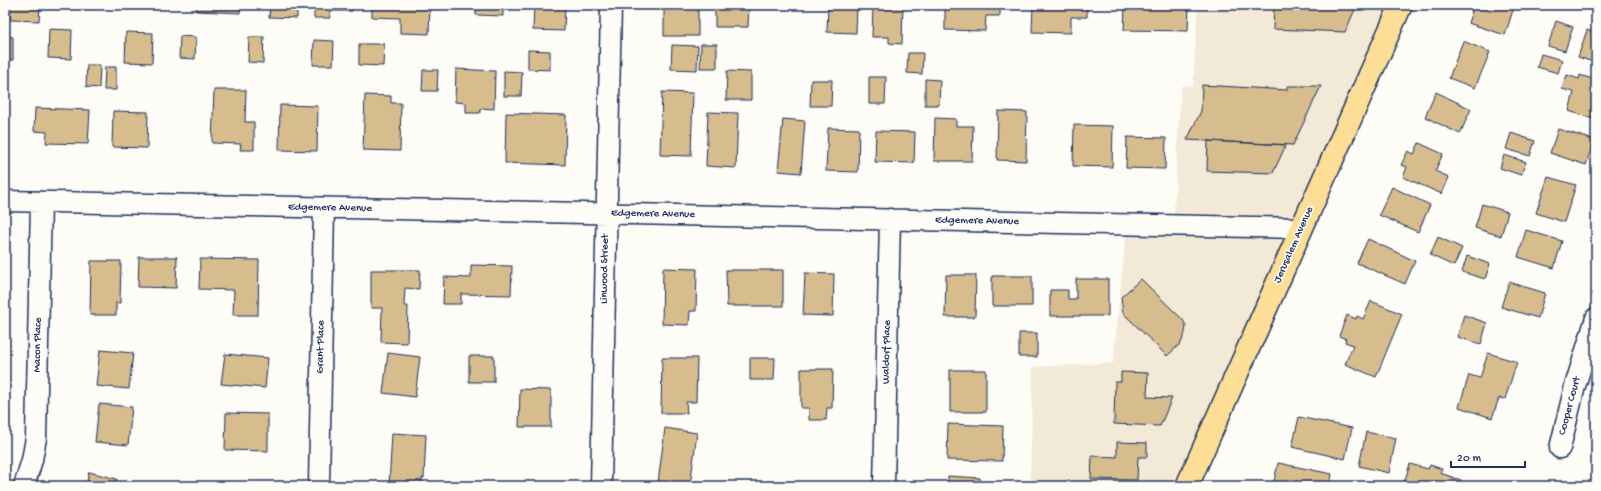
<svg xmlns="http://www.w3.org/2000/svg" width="1601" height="491" font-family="'Gochi Hand',sans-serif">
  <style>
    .built { fill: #f2e9d7 }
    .building { fill: #d7bc8d; stroke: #1b2f5e }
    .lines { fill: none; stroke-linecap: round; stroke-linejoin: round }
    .street-casing { stroke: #1b2f5e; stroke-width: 23 }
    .primary-casing { stroke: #1b2f5e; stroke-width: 25 }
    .street { stroke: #fdfcf7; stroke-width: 20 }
    .primary { stroke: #fcde96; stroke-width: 22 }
    .labels { text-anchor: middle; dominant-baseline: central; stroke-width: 3; stroke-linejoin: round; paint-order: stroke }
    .street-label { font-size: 11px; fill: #1b2f5e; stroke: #fdfcf7 }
  </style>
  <rect width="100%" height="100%" fill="#fdfcf7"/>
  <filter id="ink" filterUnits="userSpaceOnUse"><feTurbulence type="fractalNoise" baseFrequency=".025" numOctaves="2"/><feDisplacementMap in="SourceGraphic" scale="8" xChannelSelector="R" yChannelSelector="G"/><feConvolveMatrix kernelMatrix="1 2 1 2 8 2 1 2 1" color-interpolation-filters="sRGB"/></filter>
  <g filter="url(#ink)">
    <path class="built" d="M1198,5H1401L1187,486H1030L1033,367L1113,363L1127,224L1173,225L1181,86H1193Z"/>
    <path class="building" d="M11,5H40L39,21L10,20Z
      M58,5H98V8L58,7Z
      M110,5H138V7L110,6Z
      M196,5H240V13L196,11Z
      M256,5H297V18L269,17L270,7H255Z
      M314,5H352V11H330V18H314Z
      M372,5H430L429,34L400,33V18L372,17Z
      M476,5H503V16L476,15Z
      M534,5H565L564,31L533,30Z
      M664,5H698V36H664Z
      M715,5H749L748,27H715Z
      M828,5H857L856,33L827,32Z
      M873,5H903L902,44L889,43V37H872Z
      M945,5H1000V16H986L985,31L945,30Z
      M1033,5H1087V17H1071V33L1032,32Z
      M1125,5H1189L1188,31L1124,30Z
      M1274,5H1357L1345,32L1273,29Z
      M1474,5H1506L1514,7L1505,35L1468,23Z
      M1556,21L1573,27L1565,51L1548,46Z
      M49,29L72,30L71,59L48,58Z
      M1587,30L1596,33V63L1578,57Z
      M126,32L153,33L152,63L125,62Z
      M5,36L13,37V60H5Z
      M180,36L196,37L195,59L179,58Z
      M249,37H264L263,63L248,62Z
      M314,40L334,41L333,65H313Z
      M1463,41L1490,52L1475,88L1449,78Z
      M359,44H384L383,66L359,65Z
      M701,44H717V68H700Z
      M672,45L698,46L697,70L671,69Z
      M528,50L550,51V70L528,69Z
      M908,53H923L922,74L907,73Z
      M1541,54L1562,60L1558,73L1537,67Z
      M87,65H100L99,88L86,87Z
      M105,67H116V90H104Z
      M456,69L495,71L494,109L481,108L480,113H466V103L455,102Z
      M423,70H438L437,91H422Z
      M504,71L522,72L521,96H504Z
      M727,71L751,72V100H726Z
      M1567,75L1579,79L1580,75L1596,80V120L1569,111L1574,92L1562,89Z
      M869,77H886L885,104H869Z
      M925,79L940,80L939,105H925Z
      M811,80H832L831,106H810Z
      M1202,85L1287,90V86H1321L1293,145L1187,140L1201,111Z
      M214,90H246L245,122H254V150H240L241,144L212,143Z
      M662,92L693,93L691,156L660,155Z
      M1436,92L1471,109L1460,134L1425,117Z
      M365,95L391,96V103H401L400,151L363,150Z
      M280,105L318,106L317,151L279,150Z
      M35,108L90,110L88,144L46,143L47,132L34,131Z
      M113,111L148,112L147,148L112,147Z
      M998,111L1027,112L1026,161L997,160Z
      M708,112L738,113L736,168L706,166Z
      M506,113L566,115L565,165L505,163Z
      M935,118L956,119V126H973L972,161H934Z
      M783,119L805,121L801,173L778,171Z
      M1074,125L1113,126L1112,167L1073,166Z
      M828,128L859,129L858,172L826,171Z
      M1558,129L1594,140L1586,165L1550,153Z
      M876,131L915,132L914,163L875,162Z
      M1511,133L1535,141L1530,156L1506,149Z
      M1127,137L1166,138L1165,169L1126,168Z
      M1208,141L1286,145L1273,173L1207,171Z
      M1419,143L1443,154L1435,171L1449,177L1442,194L1403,177L1407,167L1401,165L1408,151L1414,154Z
      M1504,155L1526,162L1521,175L1500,168Z
      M1548,177L1576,185L1564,222L1536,213Z
      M1392,187L1430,205L1418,232L1379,215Z
      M1482,204L1508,212L1501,236L1475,228Z
      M1526,230L1562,241L1554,268L1518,257Z
      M1438,237L1462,248L1454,266L1430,255Z
      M1368,239L1415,261L1405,284L1357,263Z
      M1467,256L1490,264L1485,279L1462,272Z
      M139,257H177L176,288L138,287Z
      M200,259L259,260L258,315H233L234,290L199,289Z
      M91,261H121L120,303H116V315H90Z
      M471,265L512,266L511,295L461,294V304H443L444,277L471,278Z
      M663,268L697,269L696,311H690L689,325L662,324Z
      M371,270H420L419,289L405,288L404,306H408L407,343L381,342L382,308H371Z
      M726,270H783V306H727Z
      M805,273L834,274L833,316L803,315Z
      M946,275H976L975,317H945Z
      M992,276H1032V306H992Z
      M1076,279H1108V316H1050V290H1068V299H1076Z
      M1141,279L1183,320L1186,326L1185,333L1181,343L1167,356L1123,313L1121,297Z
      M1509,282L1545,293L1538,318L1501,307Z
      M1371,301L1402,314L1376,377L1345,364L1353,345L1345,342L1346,339L1339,336L1347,315L1356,319L1357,316L1363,319Z
      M1464,315L1487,323L1481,344L1457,337Z
      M1019,333H1037V357H1019Z
      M100,350L133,353L129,389L96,386Z
      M388,353L420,357L415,397L383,393Z
      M1488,353L1517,362L1505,399L1499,398L1492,418L1459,407L1469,375L1480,378Z
      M225,354L268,358L265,388L221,384Z
      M469,356H494V382H469Z
      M662,358H697L696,402H686L687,413H661Z
      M750,358H775L774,380H750Z
      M801,369H833L832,408H827L826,420H809V408H801Z
      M950,370H986V412H950Z
      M1121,372L1148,373L1147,397L1172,398L1160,426L1114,424L1115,382H1121Z
      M520,389L551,390V427H519Z
      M99,404L132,407L128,445L95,442Z
      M226,413L268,414V451L225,450Z
      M1299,417L1352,428L1345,459L1292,447Z
      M948,424L1003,426L1002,461L947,460Z
      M665,428L697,433L690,486L658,483Z
      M1366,432L1396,438L1389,473L1359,466Z
      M392,433L426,435L424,478H422V486H389Z
      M1117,442L1147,443V457H1138L1137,480L1091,479L1092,456L1117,457Z
      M1278,463L1332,474L1330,486H1273Z
      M1410,464L1428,469L1430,465L1442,469L1440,473L1461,480L1459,486H1403Z
      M89,472L117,479L116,486H86Z
      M948,476L980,478V486H948Z
      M236,483L252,486H236Z
      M792,485L833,486H792Z"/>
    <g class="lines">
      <defs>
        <path id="street" d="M5,201L1302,228
          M1560,448L1575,386L1596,318
          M24,486L32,460L36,438L41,202
          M319,486L324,208
          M601,486L611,5
          M884,486L890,219"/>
        <path id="primary" d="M1187,486L1401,5"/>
      </defs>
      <use href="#street" class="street-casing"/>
      <use href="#primary" class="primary-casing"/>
      <use href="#street" class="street"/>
      <use href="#primary" class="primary"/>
    </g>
  </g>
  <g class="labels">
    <g class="street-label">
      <text transform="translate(330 208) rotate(1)">Edgemere Avenue</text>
      <text transform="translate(653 214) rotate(1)">Edgemere Avenue</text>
      <text transform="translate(977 221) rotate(1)">Edgemere Avenue</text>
      <text transform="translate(1294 245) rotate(-66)">Jerusalem Avenue</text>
      <text transform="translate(605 269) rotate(-89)">Linwood Street</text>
      <text transform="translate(38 345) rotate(-89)">Macon Place</text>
      <text transform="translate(321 347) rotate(-89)">Grant Place</text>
      <text transform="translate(887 352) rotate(-89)">Waldorf Place</text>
      <text transform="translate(1570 406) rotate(-75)">Cooper Court</text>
    </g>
  </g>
  <rect width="1601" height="491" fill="none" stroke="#fdfcf7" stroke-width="20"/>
  <rect x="10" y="10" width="1581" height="471" fill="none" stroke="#1b2f5e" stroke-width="1.5" filter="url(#ink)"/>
  <path d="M1451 461v6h74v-6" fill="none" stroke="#1b2f5e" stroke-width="2"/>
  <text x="1457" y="461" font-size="12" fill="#1b2f5e" stroke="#fdfcf7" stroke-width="3" paint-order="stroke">20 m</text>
</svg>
